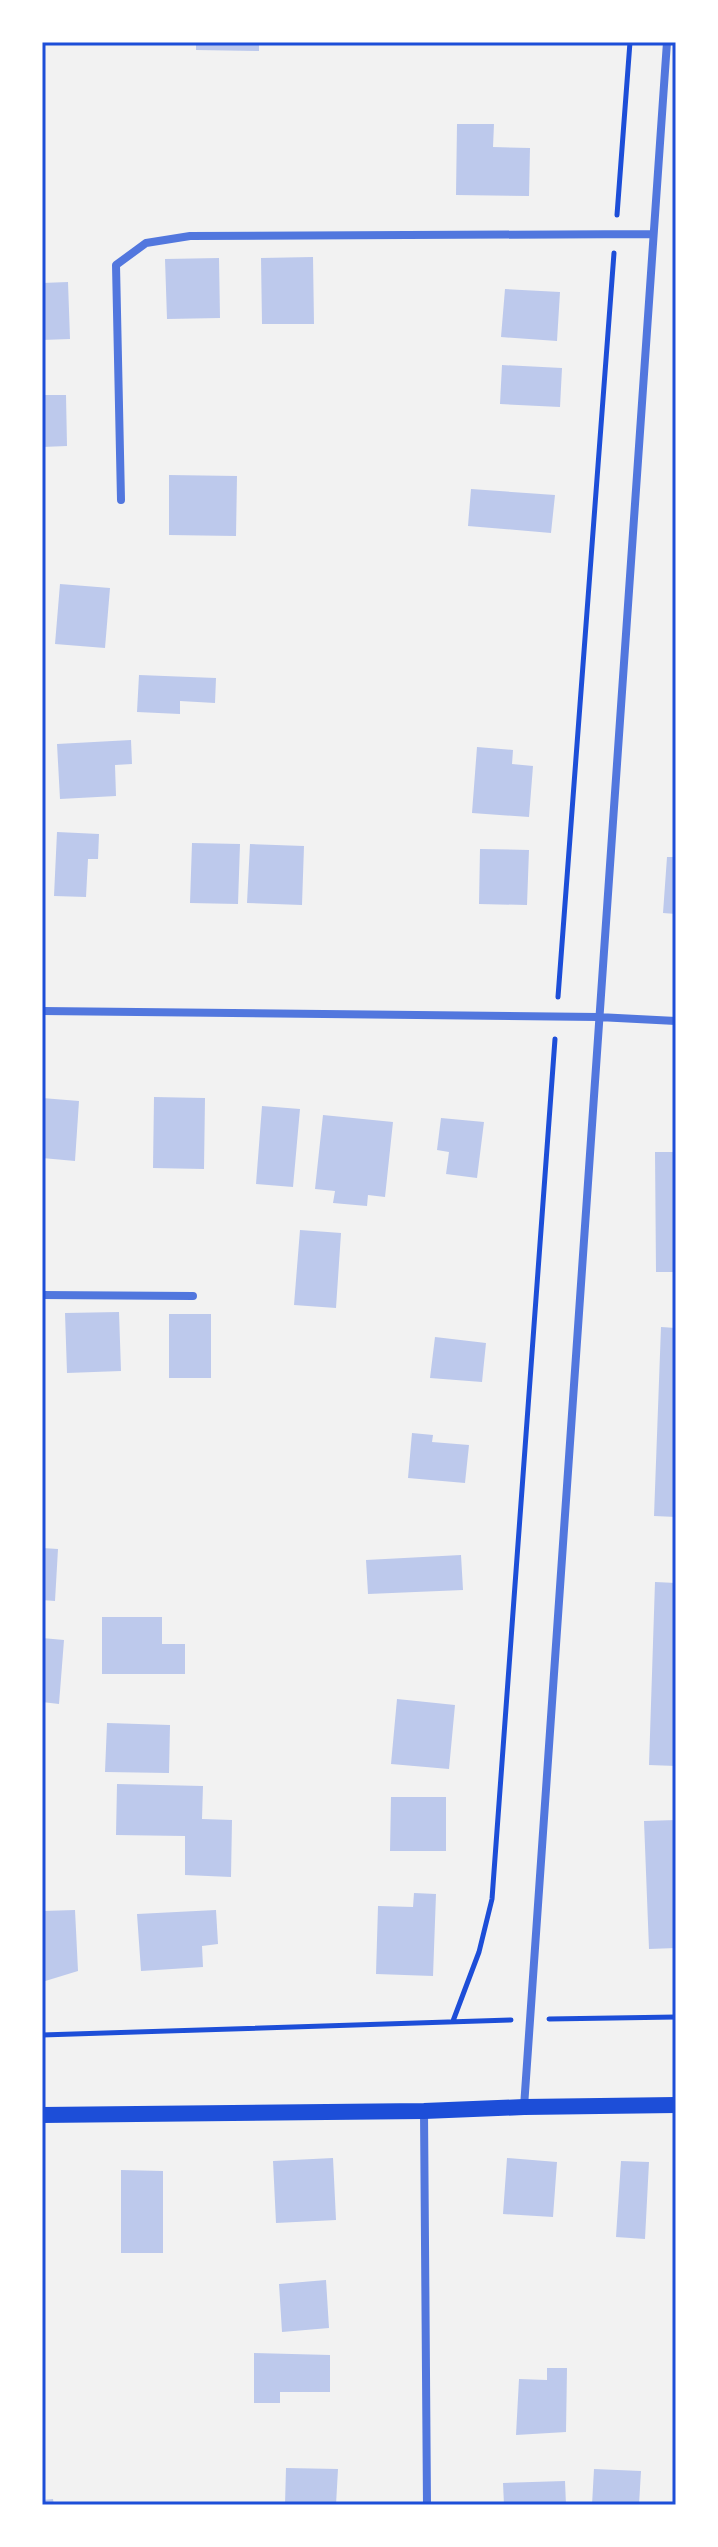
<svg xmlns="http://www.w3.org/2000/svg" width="718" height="2547" font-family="'PT Sans',sans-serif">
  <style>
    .building { fill: #bdc9ec }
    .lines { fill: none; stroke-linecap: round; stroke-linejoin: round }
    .path { stroke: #1d4ed8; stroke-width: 5 }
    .minor { stroke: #5277de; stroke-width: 8 }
    .secondary { stroke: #1d4ed8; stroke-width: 16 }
    .neatline { fill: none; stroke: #1d4ed8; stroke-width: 3 }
  </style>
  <rect width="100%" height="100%" fill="#f2f2f2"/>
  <path class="building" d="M196,42H259V51L196,50Z
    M457,124H494L493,147L530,148L529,196L456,195Z
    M313,257L314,324H262L261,258Z
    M219,258L220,318L167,319L165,259Z
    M68,282L70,339L42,340V283Z
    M505,289L560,292L557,341L501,337Z
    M502,365L562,368L560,407L500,404Z
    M42,395H66L67,446L42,447Z
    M169,475L237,476L236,536L169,535Z
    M471,489L555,495L551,533L468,526Z
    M60,584L110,588L105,648L55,644Z
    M139,675L216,678L215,703L180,701V714L137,712Z
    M131,740L132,764L115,765L116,796L60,799L57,744Z
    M477,747L513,750L512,764L533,766L529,817L472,813Z
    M57,832L99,834L98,859H88L86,897L54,896Z
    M192,843L240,844L238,904L190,903Z
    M250,844L304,846L302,905L247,903Z
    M480,849L529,850L527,905L479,904Z
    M667,857H676V914L663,913Z
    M154,1097L205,1098L204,1169L153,1168Z
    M42,1098L79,1101L75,1161L42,1158Z
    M262,1106L300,1109L293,1187L256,1184Z
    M323,1115L393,1122L385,1197L368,1195L367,1206L333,1203L335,1191L315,1189Z
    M441,1118L484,1122L477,1178L446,1174L449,1152L437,1150Z
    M655,1152H676V1272H656Z
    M300,1230L341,1233L336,1308L294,1305Z
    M119,1312L121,1371L67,1373L65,1313Z
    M169,1314H211V1378H169Z
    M661,1327L676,1328V1517L654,1516Z
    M435,1337L486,1343L482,1382L430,1378Z
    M412,1433L433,1435L432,1442L469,1445L465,1483L408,1478Z
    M42,1548L58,1549L55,1601L42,1600Z
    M461,1555L463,1590L368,1594L366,1560Z
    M655,1582L676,1583V1766L649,1765Z
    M102,1617H162V1644H185V1674H102Z
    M42,1638L64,1640L59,1704L42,1702Z
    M397,1699L455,1705L449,1769L391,1764Z
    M107,1723L170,1725L169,1773L105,1772Z
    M117,1784L203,1786L202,1819L232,1820L231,1877L185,1875V1836L116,1835Z
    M391,1797H446V1851H390Z
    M676,1820V1948L649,1949L644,1821Z
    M414,1893L436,1894L433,1976L376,1974L378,1906L413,1907Z
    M75,1910L78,1971L42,1982V1911Z
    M216,1910L218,1944L202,1946L203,1967L141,1971L137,1914Z
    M333,2158L336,2220L276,2223L273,2161Z
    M507,2158L557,2162L553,2217L503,2214Z
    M621,2161L649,2162L645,2239L616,2237Z
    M121,2170L163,2171V2253H121Z
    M326,2280L329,2328L282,2332L279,2284Z
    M254,2353L330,2355V2392H280V2403H254Z
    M547,2368H567L566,2432L516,2435L519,2379L547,2380Z
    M286,2468L338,2469L336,2505H285Z
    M594,2469L641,2471L639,2505H592Z
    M565,2481L566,2505H504L503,2483Z
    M53,2499L54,2505H42V2500Z"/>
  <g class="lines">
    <path class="path" d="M617,215L630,42
      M558,997L614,253
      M549,2019L676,2017
      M453,2021L479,1952L492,1899L555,1039
      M42,2035L511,2020"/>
    <path class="minor" d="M121,500L116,265L146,243L190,236L653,234
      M42,1011L598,1017L676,1021
      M42,1295L193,1296
      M524,2107L667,42
      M424,2111L427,2505"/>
    <path class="secondary" d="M42,2115L424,2111L524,2107L676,2105"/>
  </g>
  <rect width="718" height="2547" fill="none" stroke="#ffffff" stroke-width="88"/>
  <rect x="44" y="44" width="630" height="2459" class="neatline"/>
</svg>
